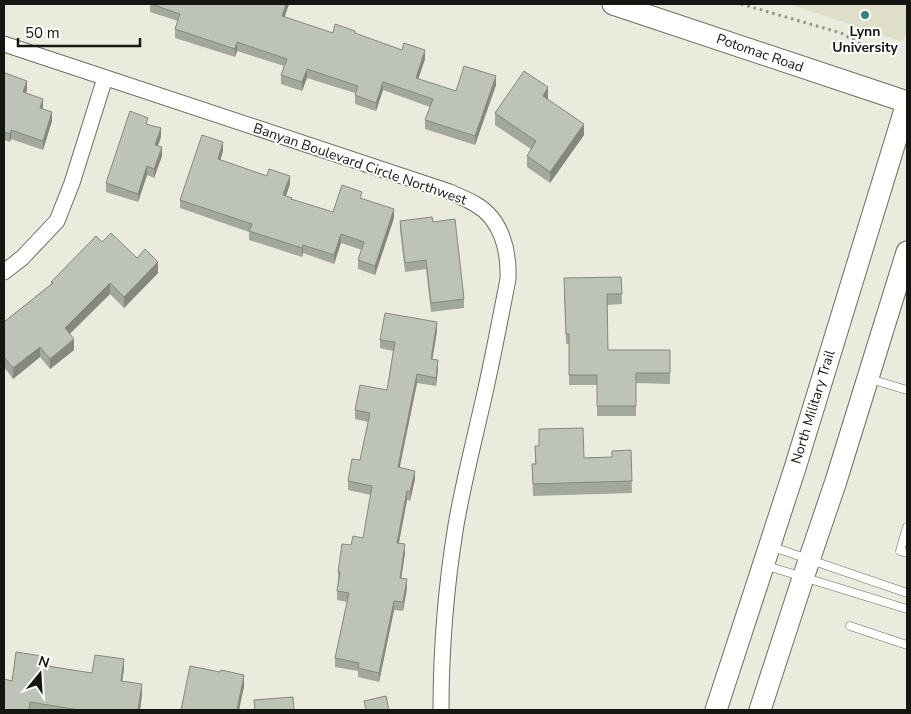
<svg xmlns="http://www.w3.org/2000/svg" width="911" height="714" font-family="'Nunito Sans',sans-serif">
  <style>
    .built { fill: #dfdfc9 }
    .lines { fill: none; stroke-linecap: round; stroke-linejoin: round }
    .lane-casing { stroke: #6c6c60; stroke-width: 9 }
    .street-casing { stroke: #6c6c60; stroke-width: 17 }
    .secondary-casing { stroke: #6c6c60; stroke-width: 23 }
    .path { stroke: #939389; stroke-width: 3; stroke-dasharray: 2.5 4; stroke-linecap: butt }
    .lane { stroke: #fff; stroke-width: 8 }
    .street { stroke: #fff; stroke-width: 15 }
    .secondary { stroke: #fff; stroke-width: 21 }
    .wall { fill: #a3a89d }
    .shaded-wall { fill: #84887f }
    .building { fill: #bdc3b6; stroke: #84887f }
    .poi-dot { fill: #378086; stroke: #fff; stroke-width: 2 }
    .labels { text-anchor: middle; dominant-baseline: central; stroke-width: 4; stroke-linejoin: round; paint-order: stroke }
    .poi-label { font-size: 14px; font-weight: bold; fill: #151511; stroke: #fff }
    .street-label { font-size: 14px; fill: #151511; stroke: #fff }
  </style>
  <rect width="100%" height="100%" fill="#ebebdd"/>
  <path class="built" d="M789,4H907V27L903,42Z"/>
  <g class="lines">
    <defs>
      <path id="lane" d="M870,379L907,390
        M907,527L900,551L907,553
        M770,546L907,593
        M764,565L907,609
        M850,626L907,645"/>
      <path id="street" d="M4,44L450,192C458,196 467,199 475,204C502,219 509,251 508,279C501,315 494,352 486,388C476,433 464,479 456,525C446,586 441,648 441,710
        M4,272L22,258L57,221L72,183L105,78"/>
      <path id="secondary" d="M613,4L907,102
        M716,710L795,468L907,103
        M760,710L803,578L836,481L907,252"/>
    </defs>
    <use href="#lane" class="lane-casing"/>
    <use href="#street" class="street-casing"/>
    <use href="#secondary" class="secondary-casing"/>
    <path class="path" d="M741,4L841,33L866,47"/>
    <use href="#lane" class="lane"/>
    <use href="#street" class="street"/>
    <use href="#secondary" class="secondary"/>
  </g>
  <path class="wall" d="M150,4H289L284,17L333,33L355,34L425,59L418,79L456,91L496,85L475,145L425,129V120L430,107L383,90L376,111L355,104V93L307,78L302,91L281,84V75L284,66L237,51L235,57L175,38V29L178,21L150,12Z
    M4,76L27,90L26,93L43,107L42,109L52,121L43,150L11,139L10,142L4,140Z
    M548,99L584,135L550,183L527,167V156L531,149L495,125V113Z
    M148,124L161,137L158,146L162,156L154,178L147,175L138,202L106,192V183Z
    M223,151L220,160L290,184L286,196L292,200L333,212L362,198L394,218L375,275L358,269V260L362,250L341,243L334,264L303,253L302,257L249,240V232L180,208V200Z
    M400,221L433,222L464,299V308L431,312L426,269L405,272L400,230Z
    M102,242L137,258L158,273L124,308L110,294L70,334L74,350L50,369L40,357L13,379L4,367V322L51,284V282Z
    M621,277L622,304L607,305L608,350H670V384L636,383V416H597V385H569V344H566L564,288Z
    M437,331L432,359L438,369L436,386L417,383L399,468L415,479L410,501L407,500L399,543L405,553L401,578L407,588L403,611L394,610L379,682L358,677V671L335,667V658L347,602L337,600V591L338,581V572L351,545L363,538L371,495L348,490V481L360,460L368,422L355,419V410L387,390L393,351L380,348V340Z
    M539,429L584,458L612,457L631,450L632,493L533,496L532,464H535V446H539Z
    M42,665L92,673L124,669L122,681L142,694L140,710H4L12,681Z"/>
  <path class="shaded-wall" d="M286,4H289L282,25V16Z
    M237,42V51L235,57V49Z
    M425,50V59L416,86V78Z
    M307,69V78L302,91V82Z
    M496,76V85L475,145V136Z
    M27,81V90L23,101V92Z
    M383,82V90L376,111V103Z
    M548,87V99L543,107V96Z
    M43,99V107L40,117V108Z
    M52,112V121L43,150V141Z
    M584,124V135L550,183V172Z
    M161,128V137L155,153V145Z
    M11,130V139L10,142V134Z
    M223,142V151L218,168V159Z
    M162,147V156L154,178V169Z
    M147,166V175L138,202V194Z
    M290,176V184L283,204V195Z
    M394,209V218L375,275V266Z
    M341,234V243L334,264V255Z
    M303,245V253L302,257V248Z
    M158,262V273L124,308V297Z
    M110,283V294L65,338V328Z
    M437,322V331L431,368V359Z
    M74,339V350L50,369V359Z
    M40,347V357L13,379V368Z
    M438,360V369L436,386V378Z
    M417,374V383L398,476V467Z
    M415,471V479L410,501V492Z
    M407,491V500L397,552V543Z
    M405,544V553L400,587V578Z
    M407,579V588L403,611V602Z
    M394,601V610L379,682V673Z
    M124,659V669L121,690V681Z
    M244,675V687L239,710H237Z
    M142,684V694L140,710H138Z"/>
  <path class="building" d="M151,4H286L282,16L333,33L335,24L355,31V33L402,50L404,43L425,50L416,78L456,91L464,66L496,76L475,136L425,120L433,99L383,82L376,103L355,95L358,86L307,69L302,82L281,75L287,59L237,42L235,49L175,29L180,14Z
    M524,71L548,87L543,96L584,124L550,172L527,156L536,141L495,113Z
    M5,73L27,81L23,92L43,99L40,108L52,112L43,141L11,130L10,134L4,132V76Z
    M130,111L148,118L146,124L161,128L155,145L162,147L154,169L147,166L138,194L106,183Z
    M202,135L223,142L218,159L267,176L269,169L290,176L283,195L292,198L291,199L333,212L342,185L362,192L360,198L394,209L375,266L358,260L364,242L341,234L334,255L303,245L302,248L249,231L252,224L180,200Z
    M432,217L433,222L455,219L464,299L431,303L426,260L405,263L400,221Z
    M111,233L137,258L145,249L158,262L124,297L110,283L65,328L74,339L50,359L40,347L13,368L4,357V322L53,283L51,282L96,236L102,242Z
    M621,277L622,294H607L608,350H670V373H636V406H597V375H569V334H566L564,278Z
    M385,313L437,322L431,359L438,360L436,378L417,374L398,467L415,471L410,492L407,491L397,543L405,544L400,578L407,579L403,602L394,601L379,673L358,668L359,663L335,658L349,593L337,591L340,572H338L342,544L351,545L353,536L363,538L372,486L348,481L352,459L360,460L370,413L355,410L360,385L387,390L395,342L380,340Z
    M583,428L584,458L612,457V451L631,450L632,481L533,484L532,464H536L535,446H539V429Z
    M16,652L42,656L41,665L92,673L95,655L124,659L121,681L142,684L138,710H79L30,702L29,710H4V679L12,681Z
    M190,666L220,672L221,670L244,675L237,710H181Z
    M386,696L389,710H366L364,701Z
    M293,697L294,710H255L254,700Z"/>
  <circle class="poi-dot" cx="865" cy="15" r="5"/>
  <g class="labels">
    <g class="poi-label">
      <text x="865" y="31">Lynn<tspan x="865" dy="16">University</tspan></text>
    </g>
    <g class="street-label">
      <text transform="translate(760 53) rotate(19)">Potomac Road</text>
      <text transform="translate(360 164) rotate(19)">Banyan Boulevard Circle Northwest</text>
      <text transform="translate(813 407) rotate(-73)">North Military Trail</text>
    </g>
  </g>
  <rect width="911" height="714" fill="none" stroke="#151511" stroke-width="10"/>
  <g transform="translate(40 674) rotate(18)" stroke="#ffffff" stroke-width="4" paint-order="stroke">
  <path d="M0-4L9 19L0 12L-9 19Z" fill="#151511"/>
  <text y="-8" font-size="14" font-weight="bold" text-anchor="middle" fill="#151511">N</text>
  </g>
  <path d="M18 38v8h122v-8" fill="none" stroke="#151511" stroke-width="2.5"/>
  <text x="25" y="38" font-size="15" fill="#151511" stroke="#ffffff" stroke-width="4" paint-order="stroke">50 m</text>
</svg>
